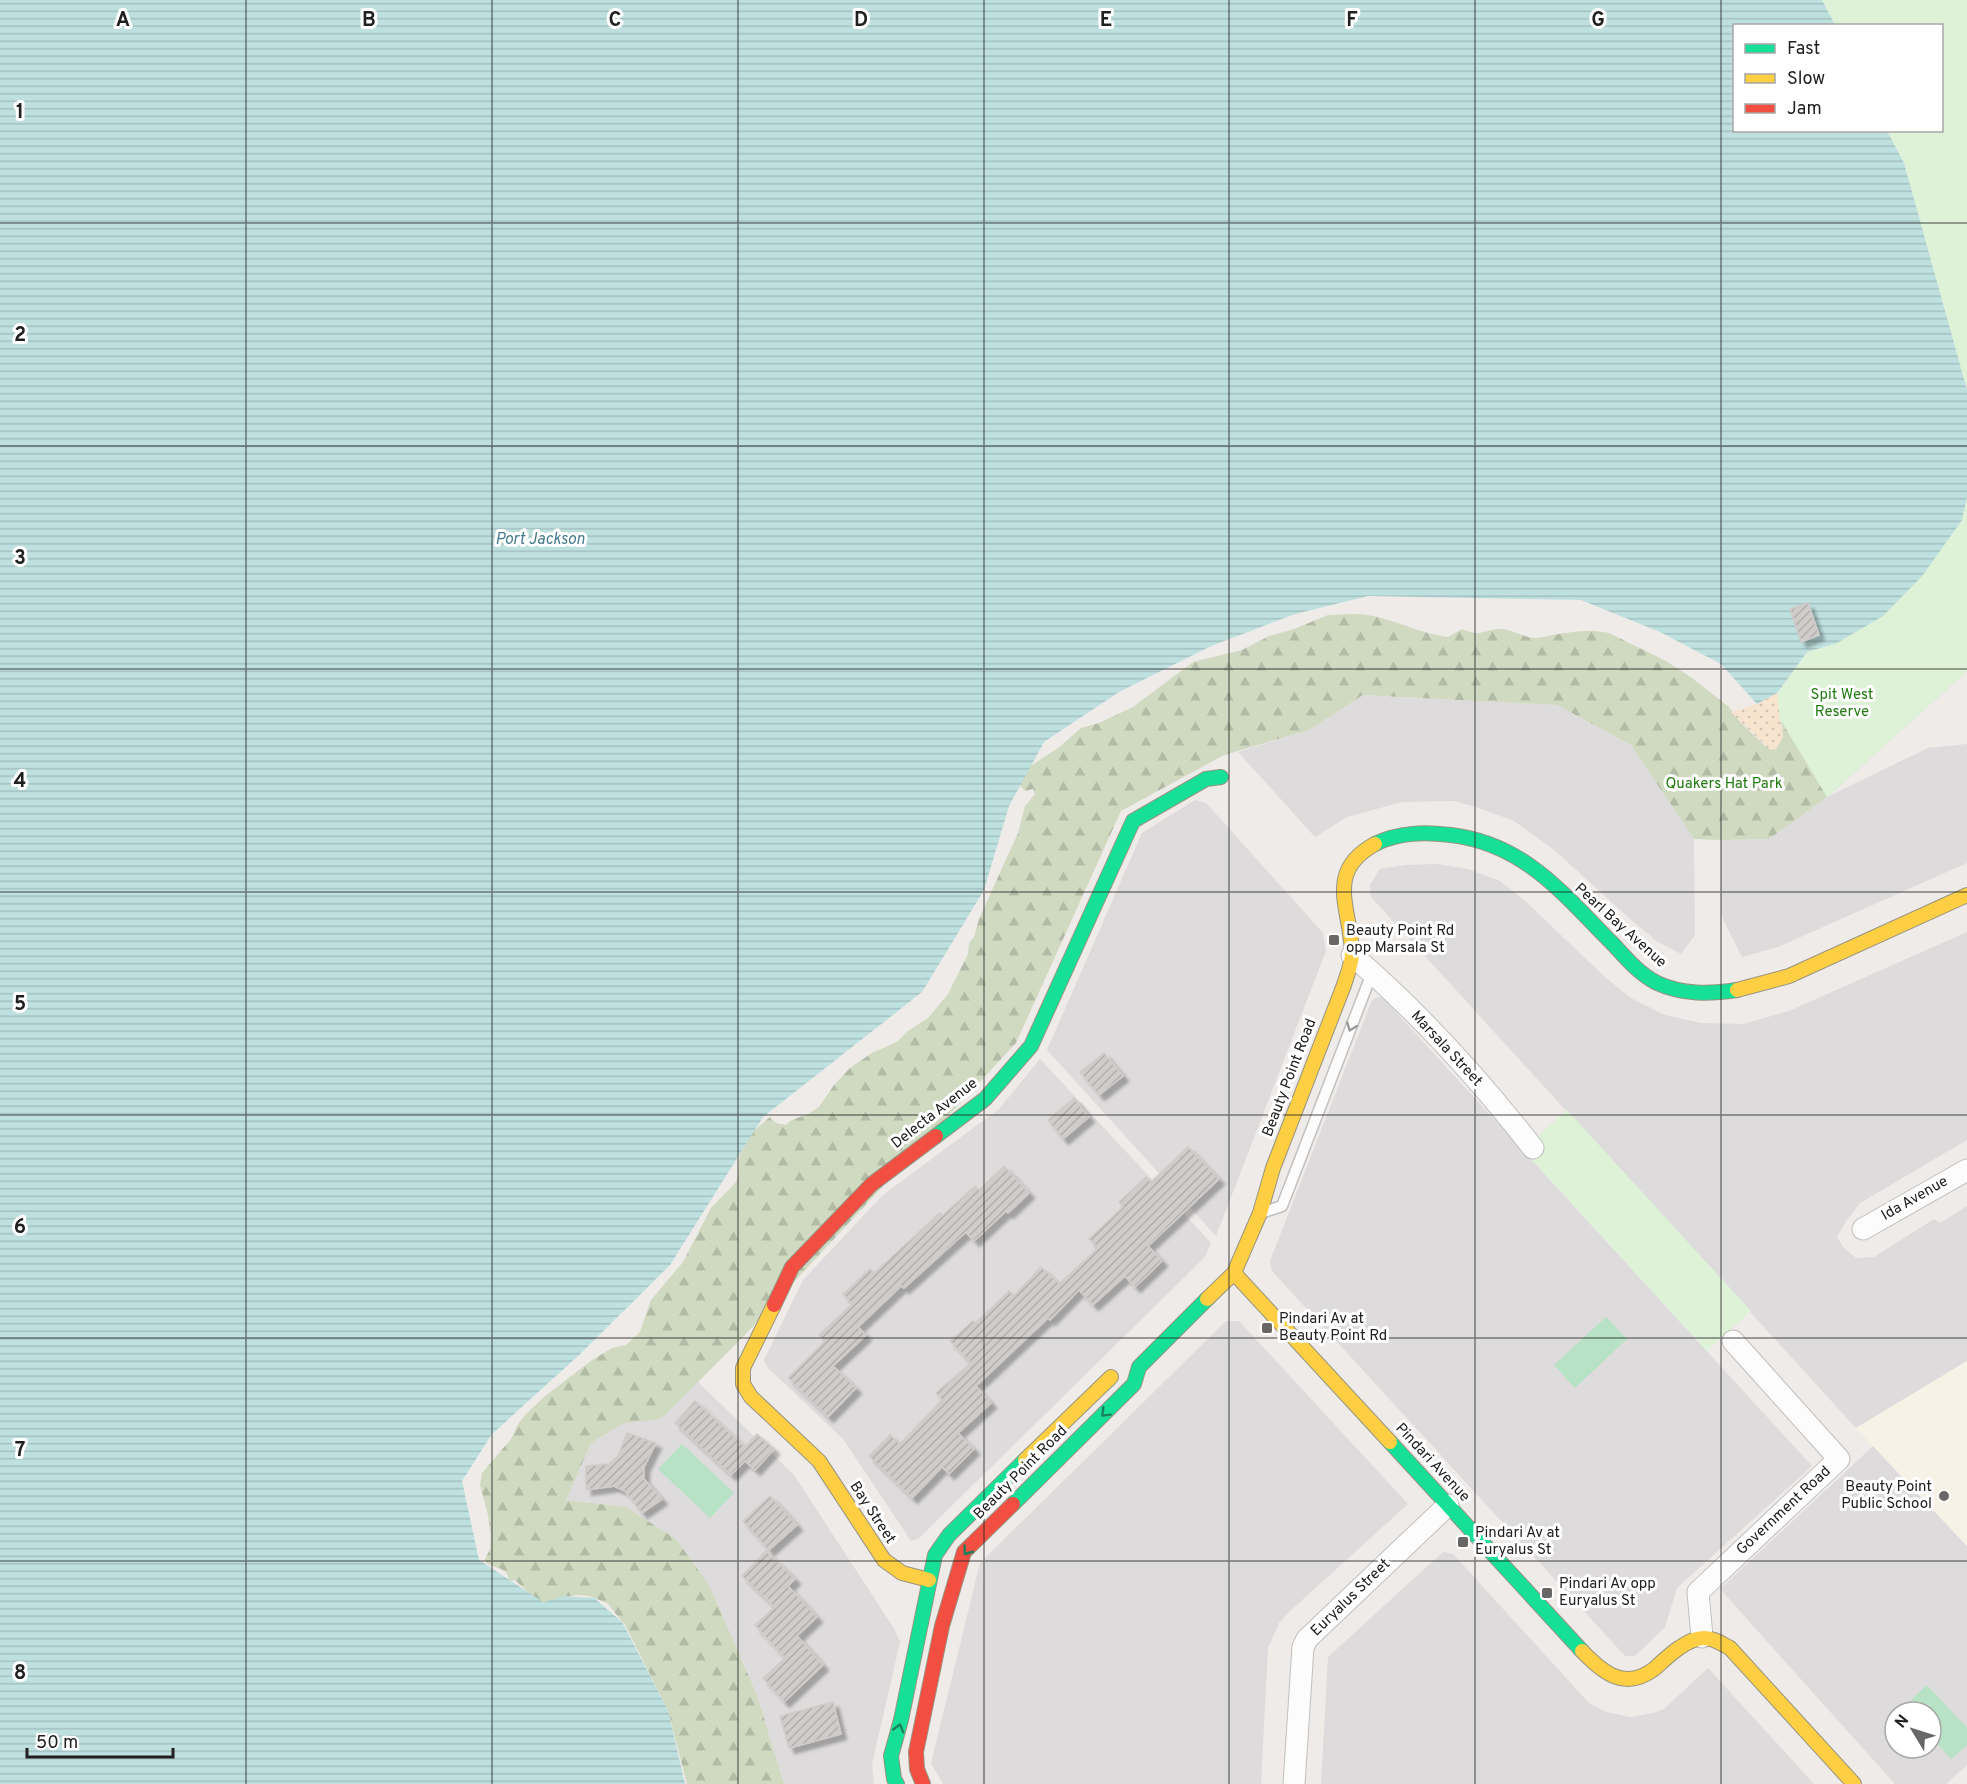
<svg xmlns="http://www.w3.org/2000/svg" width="1967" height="1784" font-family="Overpass,sans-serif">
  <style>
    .residential { fill: #dddbdb; fill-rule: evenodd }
    .education { fill: #f7f2e6 }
    .forest { fill: url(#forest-firs) }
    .sand { fill: url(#sand-dots) }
    .park { fill: #ddf2d7 }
    .pitch { fill: #b7e2c5 }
    .water { fill: url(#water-rules) }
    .building { fill: url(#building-hatch); stroke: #d1ccca; stroke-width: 1.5; filter: url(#shadow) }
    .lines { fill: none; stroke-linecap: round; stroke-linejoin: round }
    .lane-casing { stroke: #c1c0bf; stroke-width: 13 }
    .street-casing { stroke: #c1c0bf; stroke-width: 23 }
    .fast-casing { stroke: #989481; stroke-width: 16 }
    .slow-casing { stroke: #989481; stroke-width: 16 }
    .jam-casing { stroke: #989481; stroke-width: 16 }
    .lane { stroke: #fcfcfc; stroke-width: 10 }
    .street { stroke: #fcfcfc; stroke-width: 21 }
    .fast { stroke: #16e098; stroke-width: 14 }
    .slow { stroke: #ffcf43; stroke-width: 14 }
    .jam { stroke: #f24e42; stroke-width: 14 }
    .oneway { stroke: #999 }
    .oneway2 { stroke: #1b805c }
    .grid { fill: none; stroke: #202020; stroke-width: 1.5; stroke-opacity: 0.55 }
    .poi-dot { fill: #686766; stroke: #fff; stroke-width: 2 }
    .labels { text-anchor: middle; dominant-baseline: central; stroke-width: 6; stroke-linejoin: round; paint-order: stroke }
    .park-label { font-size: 15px; fill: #227b11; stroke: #fff }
    .street-label { font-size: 15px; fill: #202020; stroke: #fff }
    .poi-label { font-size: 15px; fill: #202020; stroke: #fff; text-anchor: start }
    .water-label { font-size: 16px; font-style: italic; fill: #447b8d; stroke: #fff }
    .grid-label { font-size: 20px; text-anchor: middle; font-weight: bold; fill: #202020; stroke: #fff; stroke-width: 6; stroke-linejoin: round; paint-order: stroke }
  </style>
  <defs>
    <pattern id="forest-firs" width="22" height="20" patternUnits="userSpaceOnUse" patternTransform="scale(1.5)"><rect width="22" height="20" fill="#d0dac0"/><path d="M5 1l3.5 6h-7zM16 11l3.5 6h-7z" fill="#b2bba5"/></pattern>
    <pattern id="sand-dots" width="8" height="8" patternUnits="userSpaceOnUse" patternTransform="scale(1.5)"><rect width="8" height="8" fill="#f6e4cf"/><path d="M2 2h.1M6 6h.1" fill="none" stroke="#d3c3b1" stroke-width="1.8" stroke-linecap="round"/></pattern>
    <pattern id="water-rules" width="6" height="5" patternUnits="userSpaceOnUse" patternTransform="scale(1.5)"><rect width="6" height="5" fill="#bee0df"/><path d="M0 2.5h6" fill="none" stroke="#a3c0bf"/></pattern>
    <pattern id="building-hatch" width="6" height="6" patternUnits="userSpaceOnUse" patternTransform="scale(1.5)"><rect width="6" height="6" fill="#cfccca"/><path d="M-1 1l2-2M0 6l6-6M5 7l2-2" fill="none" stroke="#b1afad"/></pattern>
    <filter id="shadow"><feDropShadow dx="5.5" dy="5.5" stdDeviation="1.5" flood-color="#0004"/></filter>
  </defs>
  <rect width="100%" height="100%" fill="#eeebe9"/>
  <path class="residential" d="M1363,695L1557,705L1631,745L1694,839L1695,935L1681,954L1658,942L1637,925L1553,849L1514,821L1476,807L1454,801L1402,802L1347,817L1315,837L1238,752L1309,730Z
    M1967,744V863L1778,947L1742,957L1721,915V840L1769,839L1827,797L1928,748Z
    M1195,800L1206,803L1323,933L1326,951L1216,1236L1047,1050L1142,833Z
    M1437,864L1468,869L1500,881L1524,900L1606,978L1631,998L1665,1015L1701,1023L1743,1024L1789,1011L1967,932V1140L1860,1203L1846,1221L1837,1237L1843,1247L1856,1258L1874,1257L1934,1219L1940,1223L1967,1206V1361L1856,1428L1371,897L1370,885L1380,869L1405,865Z
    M1377,997L1383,998L1812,1466L1677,1588L1665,1627L1635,1656H1625L1272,1271L1270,1261L1372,1000Z
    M1040,1059L1211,1243L1205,1257L918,1539L911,1541L843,1439L767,1367L764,1360L803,1280L883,1195L999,1109Z
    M1226,1321H1239L1408,1504L1289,1612L1279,1623L1268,1648L1261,1784H943L931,1763L980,1563Z
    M698,1382L794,1475L895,1630L900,1642L872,1764L874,1784H784L757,1695L709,1585L676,1539L626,1507L566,1500L591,1443L624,1423L655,1420L663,1417Z
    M1873,1446L1967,1546V1765L1946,1784H1895L1720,1589ZM1895,1712H1931V1748H1895Z
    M1443,1552L1453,1554L1589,1703L1606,1712L1630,1717L1653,1713L1664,1709L1708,1668L1814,1784H1321L1328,1657Z"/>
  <path class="education" d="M1967,1361V1546L1856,1428Z"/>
  <path class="forest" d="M1353,614C1387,614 1415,633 1448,637L1462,629C1481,637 1481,631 1498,629C1511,628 1522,637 1534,638C1540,638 1547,636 1553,635C1571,632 1590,629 1609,633L1666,661L1692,678L1729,707L1739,721L1765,746L1783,729L1780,719L1967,671L1827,797L1769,839L1721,840L1694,839L1631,745L1557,705L1363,695L1309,730L1224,755L1121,811L1016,1043L741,1339L663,1417L655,1420L624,1423L591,1443L566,1500L626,1507L676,1539L709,1585L757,1695L784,1784H687L668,1710L625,1625L607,1603L589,1596L576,1595L543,1602L532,1596L515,1580L509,1581C508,1567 497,1569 487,1564L485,1559L490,1549L491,1537L488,1515L480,1485L482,1473L511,1439L518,1424L525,1415L544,1397L592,1360L612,1348L626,1345L640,1332L651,1300L683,1262L711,1208L737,1181L740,1154L749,1139L751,1130L756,1129L770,1117L776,1123L786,1125L790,1121L810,1113L819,1107L834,1085L850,1068L872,1053L897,1042L908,1031L928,1018L948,994L968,954L969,943L974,937L979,919L1018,833L1025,806L1035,794L1033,789L1025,791L1019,784L1026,769L1058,748L1081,728L1099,723L1133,707L1193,662L1242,650L1269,636L1294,629L1328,615Z"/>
  <path class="sand" d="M1777,693L1783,737L1776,749L1770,750L1731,712L1757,704Z"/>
  <path class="park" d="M1822,0H1967V390L1904,163L1887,131L1942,130V26L1835,25Z
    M1967,497V671L1827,797L1780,719L1777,693L1807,652L1837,643L1962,520Z
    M1567,1110L1751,1311L1707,1351L1523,1150Z"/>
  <path class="pitch" d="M1606,1317L1627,1339L1575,1388L1554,1365Z
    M682,1444L734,1493L710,1518L658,1469Z
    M1927,1685L1967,1728V1745L1951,1759L1931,1737V1712H1908L1904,1707Z"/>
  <path class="water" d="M0,0H1822L1835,25L1734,26V130L1887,131L1904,163L1967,390V497L1962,520L1923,575L1883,616L1837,643L1807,652L1777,693L1757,704L1721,664L1660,632L1581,600L1368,596L1295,614L1211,646L1119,692L1044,742L1009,806L984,890L922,992L763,1117L670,1265L578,1356L492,1434L462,1481L479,1560L543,1602L565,1596L594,1598L622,1622L668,1710L685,1784H0Z"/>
  <path class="building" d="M1808,603L1819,635L1801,642L1790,609Z
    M1104,1053L1123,1076L1099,1095L1080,1072Z
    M1074,1098L1089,1117L1063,1139L1048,1120Z
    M1188,1147L1219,1179L1148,1246L1162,1261L1135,1287L1125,1276L1093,1305L1079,1290L1050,1320L1048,1318L976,1386L991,1403L958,1433L974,1449L949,1474L942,1467L912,1498L869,1456L890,1435L900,1444L942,1400L936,1393L971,1363L950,1341L973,1321L975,1323L1009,1291L1014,1296L1041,1267L1059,1284L1098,1248L1089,1239L1123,1207L1119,1202L1146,1177L1151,1182Z
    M1004,1166L1029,1193L1008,1213L1006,1211L974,1241L966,1232L904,1288L901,1286L858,1327L866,1335L833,1366L856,1388L828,1417L788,1378L825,1341L819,1335L852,1304L843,1294L870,1269L874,1273L940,1213L942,1216L975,1186L979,1190Z
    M695,1401L745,1447L757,1434L774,1449L755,1470L745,1461L731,1475L675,1423Z
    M627,1433L656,1443L644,1467V1479L662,1499L642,1513L625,1491L614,1486L586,1490V1466L609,1464L618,1456Z
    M770,1496L797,1525L769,1550L743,1521Z
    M766,1551L795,1579L788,1586L817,1617L797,1636L823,1665L784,1702L763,1678L785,1658L755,1625L775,1607L742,1576Z
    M833,1702L841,1734L789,1748L780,1716Z"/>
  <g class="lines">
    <defs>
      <path id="lane" d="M1264,1212L1282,1206L1372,973"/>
      <path id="street" d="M1352,955C1418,1012 1480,1080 1533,1148
        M1863,1229L1967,1170
        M1702,1637L1698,1592L1839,1459L1733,1341
        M1294,1784L1303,1647L1307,1639L1448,1505"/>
      <path id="fast" d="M1375,844C1399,832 1425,832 1451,835C1525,844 1563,894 1613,944C1626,958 1639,974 1657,983C1683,995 1710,994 1737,990
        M936,1136L985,1099L1031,1046L1133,821L1206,779L1221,777
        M1390,1442L1582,1651
        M1013,1504L1134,1384L1139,1367L1207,1299
        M897,1784L894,1779L891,1756L901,1720L935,1555L949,1535L1025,1460"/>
      <path id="slow" d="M1737,990L1789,976L1967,895
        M1234,1273L1390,1442
        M1207,1299L1234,1273L1260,1213L1273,1168L1344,985C1347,975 1352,964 1352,953C1351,909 1324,872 1375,844
        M774,1305L743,1368V1384L751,1397L819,1461L884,1560L902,1573L929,1580
        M1025,1460L1111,1377
        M1582,1651C1603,1673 1625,1691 1654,1669C1662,1662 1670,1654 1679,1648C1686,1643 1695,1638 1704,1638C1714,1638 1722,1644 1730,1648L1854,1784"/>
      <path id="jam" d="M774,1305L792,1267L872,1184L936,1136
        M923,1784L917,1769L916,1752L942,1626L964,1552L1013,1504"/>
    </defs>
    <use href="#lane" class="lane-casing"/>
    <use href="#street" class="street-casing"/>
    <use href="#fast" class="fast-casing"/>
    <use href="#slow" class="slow-casing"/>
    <use href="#jam" class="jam-casing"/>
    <use href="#lane" class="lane"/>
    <use href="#street" class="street"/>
    <use href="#fast" class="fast"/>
    <use href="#slow" class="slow"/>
    <use href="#jam" class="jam"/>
  </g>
  <defs><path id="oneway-chevron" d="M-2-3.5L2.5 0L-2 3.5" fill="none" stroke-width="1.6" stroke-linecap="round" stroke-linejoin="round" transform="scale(1.5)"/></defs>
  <use class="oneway" href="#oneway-chevron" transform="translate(1351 1027) rotate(111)"/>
  <g class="oneway2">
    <use href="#oneway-chevron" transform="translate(1105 1413) rotate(135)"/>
    <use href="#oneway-chevron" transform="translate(967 1551) rotate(127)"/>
    <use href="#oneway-chevron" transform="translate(899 1728) rotate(-74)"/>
  </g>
  <path class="grid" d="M246,0V1784M492,0V1784M738,0V1784M984,0V1784M1229,0V1784M1475,0V1784M1721,0V1784M0,223H1967M0,446H1967M0,669H1967M0,892H1967M0,1115H1967M0,1338H1967M0,1561H1967"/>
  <g class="poi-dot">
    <rect x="1328" y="934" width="12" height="12" rx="3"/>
    <rect x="1261" y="1322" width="12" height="12" rx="3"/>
    <circle cx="1944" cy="1496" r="6"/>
    <rect x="1457" y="1536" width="12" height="12" rx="3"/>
    <rect x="1541" y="1587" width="12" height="12" rx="3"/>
  </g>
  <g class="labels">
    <g class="park-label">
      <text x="1842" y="695">Spit West<tspan x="1842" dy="17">Reserve</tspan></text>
      <text x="1724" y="784">Quakers Hat Park</text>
    </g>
    <g class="street-label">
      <text transform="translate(1620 926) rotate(42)">Pearl Bay Avenue</text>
      <text transform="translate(1446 1049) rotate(47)">Marsala Street</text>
      <text transform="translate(1290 1078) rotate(-69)">Beauty Point Road</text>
      <text transform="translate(935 1114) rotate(-38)">Delecta Avenue</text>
      <text transform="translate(1915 1199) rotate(-30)">Ida Avenue</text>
      <text transform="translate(1432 1463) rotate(47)">Pindari Avenue</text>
      <text transform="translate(1021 1473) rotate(-45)">Beauty Point Road</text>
      <text transform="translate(1784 1511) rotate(-43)">Government Road</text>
      <text transform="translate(872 1513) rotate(57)">Bay Street</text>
      <text transform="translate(1351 1598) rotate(-44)">Euryalus Street</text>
    </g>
    <g class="poi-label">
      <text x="1346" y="931">Beauty Point Rd<tspan x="1346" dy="17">opp Marsala St</tspan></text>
      <text x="1279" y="1319">Pindari Av at<tspan x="1279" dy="17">Beauty Point Rd</tspan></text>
      <text x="1932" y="1487" text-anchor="end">Beauty Point<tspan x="1932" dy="17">Public School</tspan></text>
      <text x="1475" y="1533">Pindari Av at<tspan x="1475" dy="17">Euryalus St</tspan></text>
      <text x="1559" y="1584">Pindari Av opp<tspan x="1559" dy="17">Euryalus St</tspan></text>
    </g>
    <g class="water-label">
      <text x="540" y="540">Port Jackson</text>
    </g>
  </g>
  <g class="grid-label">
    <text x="123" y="26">A</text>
    <text x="369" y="26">B</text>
    <text x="615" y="26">C</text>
    <text x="861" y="26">D</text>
    <text x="1106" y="26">E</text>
    <text x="1352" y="26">F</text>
    <text x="1598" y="26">G</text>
    <text x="20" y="118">1</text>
    <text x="20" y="341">2</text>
    <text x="20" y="564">3</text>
    <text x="20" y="787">4</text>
    <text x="20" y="1010">5</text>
    <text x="20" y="1233">6</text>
    <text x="20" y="1456">7</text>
    <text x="20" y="1679">8</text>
  </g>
  <rect x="1733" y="24" width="210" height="108" fill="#ffffff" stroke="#a6a6a6" stroke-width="1.5"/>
  <rect x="1745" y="44" width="30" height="9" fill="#16e098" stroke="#a6a6a6" stroke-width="1.5"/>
  <text x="1787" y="54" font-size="18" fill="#202020">Fast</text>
  <rect x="1745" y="74" width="30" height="9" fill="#ffcf43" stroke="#a6a6a6" stroke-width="1.5"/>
  <text x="1787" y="84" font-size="18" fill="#202020">Slow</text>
  <rect x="1745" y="104" width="30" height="9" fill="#f24e42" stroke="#a6a6a6" stroke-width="1.5"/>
  <text x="1787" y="114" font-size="18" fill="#202020">Jam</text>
  <g transform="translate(1913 1730) rotate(308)"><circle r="28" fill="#ffffff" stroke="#a6a6a6" stroke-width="1.5"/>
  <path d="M0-4.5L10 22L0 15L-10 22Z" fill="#686766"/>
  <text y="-9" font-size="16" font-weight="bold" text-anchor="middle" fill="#202020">N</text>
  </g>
  <path d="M27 1748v9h146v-9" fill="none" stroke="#202020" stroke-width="3"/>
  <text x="36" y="1748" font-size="18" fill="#202020" stroke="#ffffff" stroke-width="4.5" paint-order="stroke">50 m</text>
</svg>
